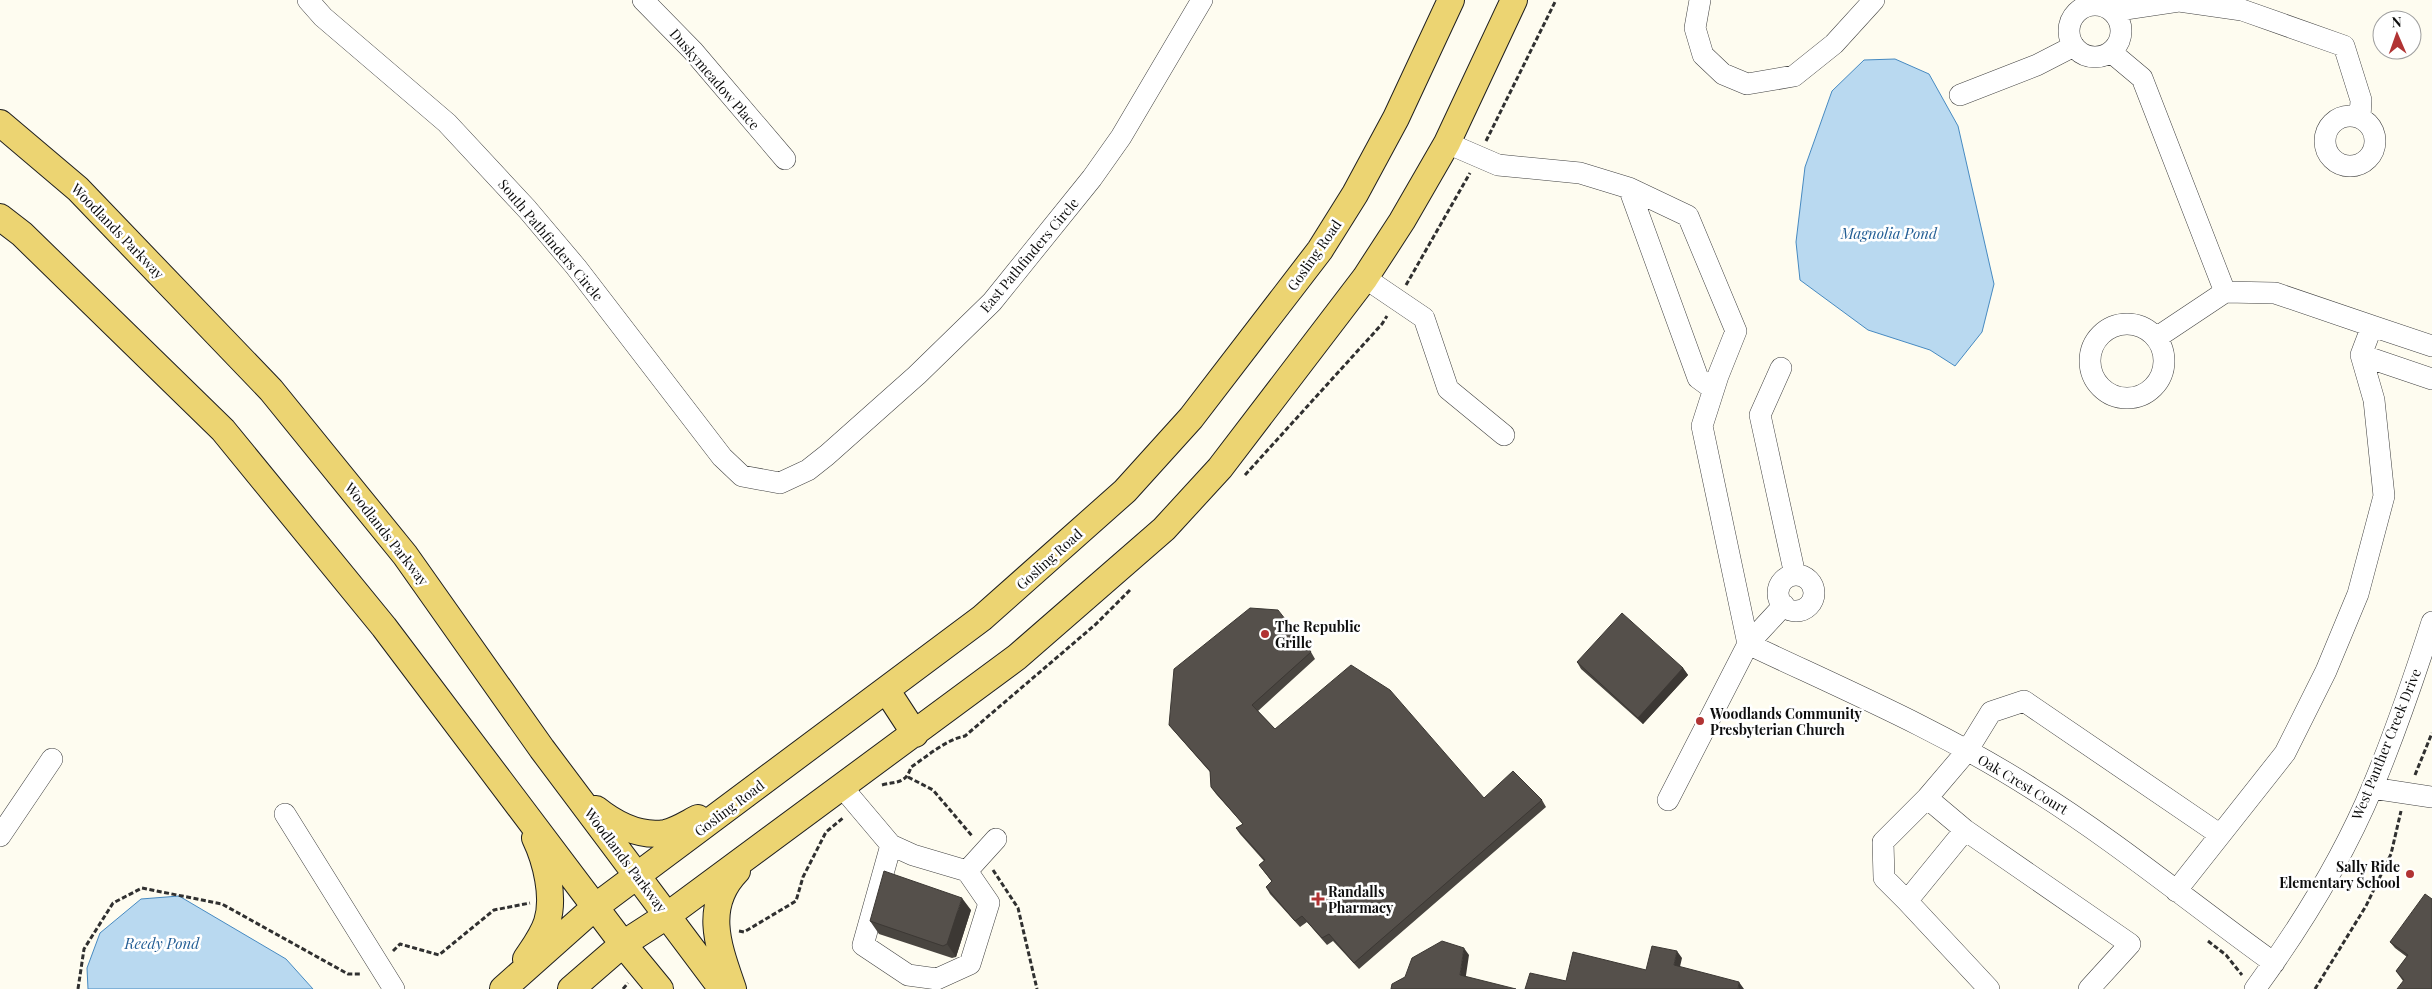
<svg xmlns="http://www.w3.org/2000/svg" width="2432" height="989" font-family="'Playfair Display',serif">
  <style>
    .water { fill: #b9d9f0; stroke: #478ac1 }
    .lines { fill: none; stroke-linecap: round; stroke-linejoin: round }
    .minor-casing { stroke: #414141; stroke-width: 22 }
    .major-casing { stroke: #1f1f1f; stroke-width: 28 }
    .path { stroke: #303030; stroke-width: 3; stroke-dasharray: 5 2.5; stroke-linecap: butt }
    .minor { stroke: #fff; stroke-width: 21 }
    .major { stroke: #ecd472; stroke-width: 26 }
    .wall { fill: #494540 }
    .shaded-wall { fill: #3c3834 }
    .building { fill: #55504b; stroke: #3c3834 }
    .poi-dot { fill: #b13333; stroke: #fff; stroke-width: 2 }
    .labels { text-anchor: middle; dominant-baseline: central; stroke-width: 5; stroke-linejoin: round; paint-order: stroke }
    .street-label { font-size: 14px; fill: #0e0e0e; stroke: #fff }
    .poi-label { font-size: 14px; font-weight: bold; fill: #0e0e0e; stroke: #fff; text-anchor: start }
    .water-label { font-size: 15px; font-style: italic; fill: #225d94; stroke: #fff }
  </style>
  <rect width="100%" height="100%" fill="#fefcf0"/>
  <path class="water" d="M1895,59L1929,74L1958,126L1994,284L1982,332L1955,366L1930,350L1868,330L1800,280L1796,242L1805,167L1832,91L1864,60Z
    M179,896L286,959L313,989H88L87,968L100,933L141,899Z"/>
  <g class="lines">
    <defs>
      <path id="minor" d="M308,0L323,17L447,123L527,209L576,267L722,457L742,476L780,483L808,470L827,455L917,375L992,302L1092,178L1121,137L1202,0
        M643,0L693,51L785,159
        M1700,0L1695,28L1703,55L1723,74L1747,84L1794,76L1834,44L1874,0
        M2069 31a26 26 0 1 1 52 0a26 26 0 1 1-52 0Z
        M2112,11L2179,1L2242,10L2344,46L2361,100L2360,118
        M2111,52L2142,78L2225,292
        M1960,95L2037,65L2074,46
        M2325 141a25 25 0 1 1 50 0a25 25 0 1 1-50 0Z
        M1447,143L1498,165L1580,173L1629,188L1688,216L1736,331L1718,376L1702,426L1748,644
        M1629,188L1698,378L1713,389
        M1365,278L1424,318L1448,389L1504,435
        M2090 361a37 37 0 1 1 74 0a37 37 0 1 1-74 0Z
        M2372,326L2432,346
        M2156,338L2225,292L2275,293L2372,326L2361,355L2374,400L2384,496L2358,594L2326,671L2285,753L2176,891
        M2361,355L2432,379
        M1781,368L1760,415L1795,575
        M1778 593a18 18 0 1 1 36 0a18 18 0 1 1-36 0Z
        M1748,644C1843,689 1942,731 2031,788C2116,841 2193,905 2274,963
        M842,787L891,845L913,855L967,871L996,839
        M2372,788L2432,797
        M1927,798L1965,830
        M1668,800L1748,644L1784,605
        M285,814L394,989
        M0,836L52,759
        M891,845L863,945L908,975L937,979L970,964L989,903L967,871
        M1907,901L1884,878L1883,842L1927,798L1967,751L1991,712L2024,701L2219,834
        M1989,989L1907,901L1965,830L2130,944L2089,989
        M2255,989C2301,926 2343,858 2373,786C2395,733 2414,678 2432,622"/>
      <path id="major" d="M0,123L78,189L271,390L405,555L542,749L722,989
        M0,217L22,234L223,430L384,627L623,944L660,989
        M887,691L915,734
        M596,809C616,825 639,837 665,833C676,831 688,823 698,818
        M526,959C534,947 543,935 547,922C555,897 546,861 535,838
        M503,989L595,907L982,618L1125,491L1191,418L1320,250L1355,194L1396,118L1451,0
        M571,989L623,944L668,915L1017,657L1164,529L1220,468L1365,278L1402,221L1447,143L1514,0
        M733,989C719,948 702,907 737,871"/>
    </defs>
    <use href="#minor" class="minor-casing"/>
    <use href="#major" class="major-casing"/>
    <path class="path" d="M1486,141L1556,0
      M1406,285L1470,173
      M1245,475L1382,324L1387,316
      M2415,775L2432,733
      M908,777L933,790L973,837
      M882,785C897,781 906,784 911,767C928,756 945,740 965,736L1096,624L1131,589
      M993,870L1018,908L1037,989
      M739,931L744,932L796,901L803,877L826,832L843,818
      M2208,941L2226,955L2242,975
      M393,951L400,944L439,955L494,910L530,903
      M78,989L84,949L113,903L142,888L222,904L348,974H362
      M623,989L628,983
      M2315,989L2366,906L2391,854L2401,811"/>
    <use href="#minor" class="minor"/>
    <use href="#major" class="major"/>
  </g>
  <path class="wall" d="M1311,652L1315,659L1258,711L1275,729L1484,798L1542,800L1546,807L1359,969L1333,941L1327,945L1307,922L1300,927L1270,894L1266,887L1272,882L1259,865L1264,861L1240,834L1236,828L1243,824L1216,794L1211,787L1210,772L1174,731L1169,725Z
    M1577,662L1683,668L1688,675L1643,724L1581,669Z
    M2432,899L2403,981L2396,971L2407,957L2395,948L2390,942Z
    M971,910L956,957L952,958L879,934L870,921Z"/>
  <path class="shaded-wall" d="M1683,668L1688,675L1643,724L1638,718Z
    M962,898L971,910L956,957L947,944Z
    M1464,948L1469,955L1465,982L1460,975Z
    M1677,951L1682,958L1679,971L1674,965Z
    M1739,982L1744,989H1738Z"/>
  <path class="building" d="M1250,608L1278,610L1311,652L1252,705L1275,729L1351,665L1390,690L1484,798L1513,771L1542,800L1354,963L1329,934L1322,938L1302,916L1295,921L1266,887L1272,881L1259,865L1265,860L1236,828L1243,824L1211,787L1210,771L1169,725L1174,669Z
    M1622,613L1683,668L1638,718L1577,662Z
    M884,871L962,898L947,944L943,946L870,921Z
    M2425,894L2432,899V989H2397L2404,980L2396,971L2408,955L2390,942Z
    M1442,941L1464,948L1460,975L1516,989H1391L1392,984L1405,977L1412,958Z
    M1652,946L1677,951L1674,965L1739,982L1738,989H1525L1530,973L1566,981L1573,952L1646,970Z"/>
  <g class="poi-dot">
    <circle cx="1265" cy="634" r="5"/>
    <circle cx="1700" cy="721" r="5"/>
    <circle cx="2410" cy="874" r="5"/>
    <path d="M1315.5 891.5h5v5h5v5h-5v5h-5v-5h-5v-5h5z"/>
  </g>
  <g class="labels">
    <g class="street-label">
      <text transform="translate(715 79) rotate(49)">Duskymeadow Place</text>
      <text transform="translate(118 231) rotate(46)">Woodlands Parkway</text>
      <text transform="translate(551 240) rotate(50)">South Pathfinders Circle</text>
      <text transform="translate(1029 255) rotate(-50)">East Pathfinders Circle</text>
      <text transform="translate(1314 255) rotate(-55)">Gosling Road</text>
      <text transform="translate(387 534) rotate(52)">Woodlands Parkway</text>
      <text transform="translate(1049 559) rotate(-42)">Gosling Road</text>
      <text transform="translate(2386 744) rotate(-68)">West Panther Creek Drive</text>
      <text transform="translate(2023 784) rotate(31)">Oak Crest Court</text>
      <text transform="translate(729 808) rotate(-37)">Gosling Road</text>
      <text transform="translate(626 860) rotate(53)">Woodlands Parkway</text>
    </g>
    <g class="poi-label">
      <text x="1275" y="626">The Republic<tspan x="1275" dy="16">Grille</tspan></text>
      <text x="1710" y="713">Woodlands Community<tspan x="1710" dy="16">Presbyterian Church</tspan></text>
      <text x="2400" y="866" text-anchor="end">Sally Ride<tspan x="2400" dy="16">Elementary School</tspan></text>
      <text x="1328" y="891">Randalls<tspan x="1328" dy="16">Pharmacy</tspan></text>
    </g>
    <g class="water-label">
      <text x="1889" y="233">Magnolia Pond</text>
      <text x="162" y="943">Reedy Pond</text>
    </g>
  </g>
  <g transform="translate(2397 35) rotate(358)"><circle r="24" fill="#ffffff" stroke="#9f9f9f"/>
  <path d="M0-4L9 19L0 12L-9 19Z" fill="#b13333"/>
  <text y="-8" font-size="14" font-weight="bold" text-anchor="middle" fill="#0e0e0e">N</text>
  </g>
</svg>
